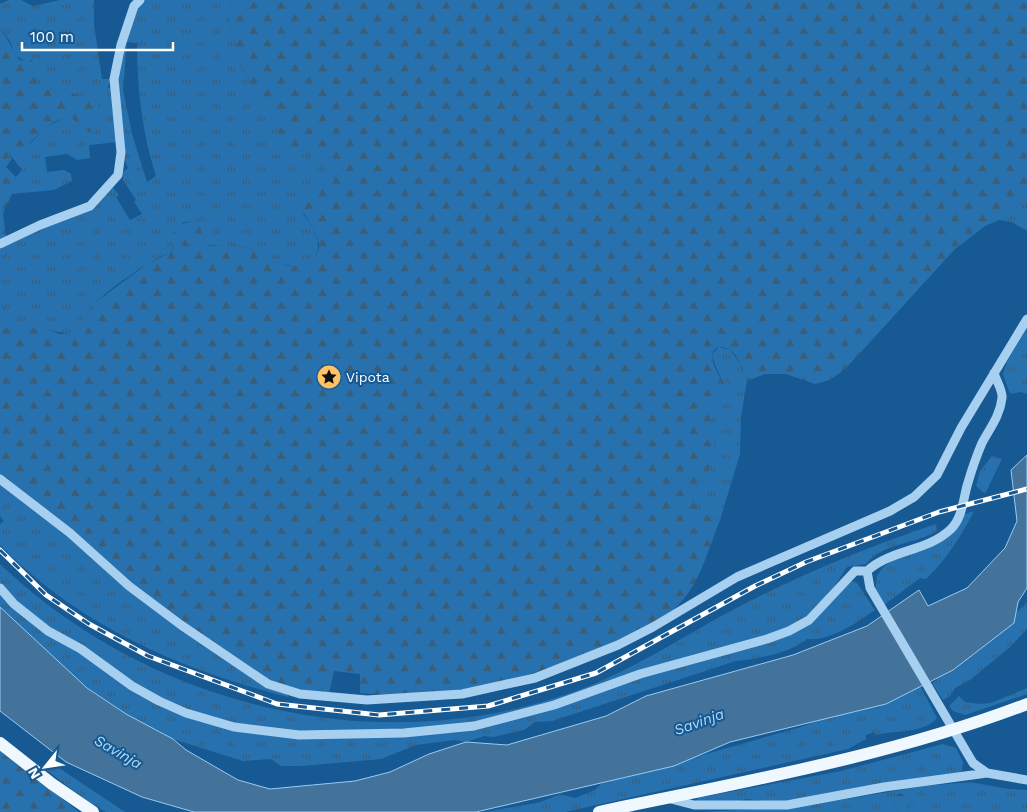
<svg xmlns="http://www.w3.org/2000/svg" width="1027" height="812" font-family="'Work Sans',sans-serif">
  <style>
    .grass { fill: url(#grass-tufts); fill-rule: evenodd }
    .forest { fill: url(#forest-firs) }
    .water { fill: #43729b; stroke: #98cbf3 }
    .lines { fill: none; stroke-linecap: round; stroke-linejoin: round }
    .minor { stroke: #a6cff0; stroke-width: 9 }
    .major { stroke: #eff7ff; stroke-width: 12 }
    .rail-casing { stroke: #fff; stroke-width: 5 }
    .rail { stroke: #175992; stroke-width: 3; stroke-dasharray: 9; stroke-linecap: butt }
    .labels { text-anchor: middle; dominant-baseline: central; stroke-width: 4; stroke-linejoin: round; paint-order: stroke }
    .poi-label { font-size: 14px; fill: #fff; stroke: #175992; text-anchor: start }
    .water-label { font-size: 15px; font-style: italic; fill: #b2d9f7; stroke: #175992 }
  </style>
  <defs>
    <pattern id="grass-tufts" width="24" height="20" patternUnits="userSpaceOnUse" patternTransform="scale(1.25)"><rect width="24" height="20" fill="#2772ae"/><path d="M3 7l-1-3M5 7V3M7 7l1-3M15 17l-1-3M17 17v-4M19 17l1-3" fill="none" stroke="#3b5d78"/></pattern>
    <pattern id="forest-firs" width="22" height="20" patternUnits="userSpaceOnUse" patternTransform="scale(1.25)"><rect width="22" height="20" fill="#2772ae"/><path d="M5 1l3.5 6h-7zM16 11l3.5 6h-7z" fill="#3b5d78"/></pattern>
  </defs>
  <rect width="100%" height="100%" fill="#175992"/>
  <path class="grass" d="M9,0H21L33,6L60,0H94V25L102,79H113V83H109L108,88H113L119,142L89,145L90,158L77,160L67,154L45,157L47,172L64,170L71,174L72,181L54,190L12,194L16,177L22,170L9,153L12,150L31,143L45,128L64,118L71,117L87,131L78,95L37,85L33,76L38,67L32,60L26,62L15,55L11,43L0,27V4Z
    M139,0H231L229,19L241,66L285,142C297,147 330,155 338,161L341,171L324,187L313,193L303,214C314,228 327,248 310,262C304,266 299,268 292,266C275,264 264,253 249,248C235,243 216,249 204,242L200,227L193,221L183,222L171,252C152,259 105,291 92,306C85,314 79,331 67,333C63,334 16,321 8,319L0,301V245L88,208L111,186L119,195L116,197L130,220L142,214L134,202L136,200L123,180V172L128,168L124,159L116,85L124,37ZM127,42L137,43C137,89 142,132 156,176L147,182L132,134L123,90Z
    M1027,199V231L1012,222L999,220Z
    M1027,328V394L1020,392L1010,394L1003,374L1007,362Z
    M719,347L730,350L740,363L747,381L741,417L740,454L720,520C704,515 695,513 692,496C699,483 710,472 713,458C720,434 701,414 726,395C725,381 714,368 712,354Z
    M992,456L1002,459L985,494L976,486L980,471Z
    M0,483L267,686L289,695L288,697C180,670 78,625 0,545V524L4,521L0,516Z
    M974,511C962,535 946,560 926,579L920,578L884,605L875,590L877,576L883,567L893,560L927,549L946,539L956,529L962,515Z
    M936,524L937,531C914,545 884,542 866,564L847,567C827,598 818,612 784,630L502,717C399,737 255,747 159,698C134,685 113,668 90,651C78,643 64,637 51,629C32,617 16,600 0,584V564C155,712 393,766 594,684C649,661 699,626 752,600C811,570 874,545 936,524Z
    M852,581L857,583L875,610C856,623 831,641 807,639C790,653 758,659 736,661L552,721L535,722L524,730L493,737L484,736L466,742L455,740L416,745L381,759L302,766H281L271,759L243,761L173,739L126,714L87,688L0,607V592L71,645L149,700L198,721L256,733L433,734L787,636Z
    M1027,602V629L1010,647L970,680L955,688L951,695L943,700L932,683L989,641Z
    M919,684L937,718C924,734 894,730 876,735L874,732L866,735V739L848,749L565,812H485L541,802L560,794L575,798L595,790L605,780L657,768L801,727Z
    M1027,688V694L965,715L953,711L949,706L959,696L965,702L979,704L991,703Z
    M943,744L956,748L963,762L962,770L958,774L788,803L746,799L736,802H697V798L841,771Z
    M40,765L56,766L125,812H106L87,801Z
    M970,782L1008,789L1027,790V812H909L906,807L914,803L900,793L894,797L893,804L899,812H702L798,807L925,786Z"/>
  <path class="forest" d="M231,0H1027V199L999,220L985,226L954,250L861,352L845,369L830,380L815,384L786,374H765L747,381C743,369 736,345 719,347C715,348 712,352 712,355C712,369 723,379 727,392L726,395C701,414 720,434 713,458C710,472 699,483 692,496C695,513 705,515 720,520C708,550 699,588 673,610C652,627 624,638 599,649C523,681 443,701 360,693V674L334,671L329,694L304,692L270,682L168,615L0,475V301L8,319L33,324L60,334L69,333L80,323L93,304L146,265L171,252L174,246L172,234L178,225L193,221L200,227L204,242C215,249 235,243 248,248C269,254 290,278 311,260C316,257 320,250 319,244C317,230 305,219 301,206C308,190 329,185 341,171L338,161C320,148 302,163 285,142L241,66L229,19Z
    M0,27L19,60L37,62L38,67L33,76L37,85L91,98L98,105L96,130L93,133L87,131L71,117C48,119 37,139 20,151L12,150L9,153L12,159L6,167L16,177L12,194L3,213L6,238L0,239Z
    M0,749L79,812H0Z
    M907,792L918,795L919,800L906,807L909,812H899L893,804L894,797Z"/>
  <path class="water" d="M1027,455V588L1018,602L1014,623L953,670L886,704L730,742L674,766L476,812H194L142,797L66,762L0,711V607L87,688L126,714L173,739L186,750L238,780L270,789L355,781L390,772L429,754L466,742L507,745L606,716L646,696L793,655L867,626L919,590L928,606L967,588L1005,548L1017,521L1011,470Z"/>
  <g class="lines">
    <path class="minor" d="M0,244L40,225L90,206L118,175L121,152L114,79L121,45L134,6L140,0
      M0,479L70,533L129,586L181,625L268,684L300,694L367,700L462,694L535,678L618,645L653,627L737,577L890,511L914,497L937,475L961,428L1027,319
      M867,571L870,588L973,763L987,773
      M0,588L14,604L48,631L81,649L132,686L159,701L186,713L234,727L299,735L404,733L474,726L554,705L640,674L767,639L789,631L809,620L855,571H867C891,549 927,552 951,529C962,518 963,501 967,486C971,472 976,457 982,443C990,428 1000,416 1002,398C1003,391 996,380 994,373
      M671,799L694,805H787L884,787L987,773L1027,780"/>
    <path class="major" d="M0,743L52,784L93,812
      M599,812C741,782 892,756 1027,704"/>
    <defs>
      <path id="rail" d="M0,550L46,595L89,624L148,656L277,704L379,715L488,706L596,673L755,586L806,562L939,512L1027,489"/>
    </defs>
    <use href="#rail" class="rail-casing"/>
    <use href="#rail" class="rail"/>
  </g>
  <defs>
    <symbol id="sight-disc" viewBox="-11 -11 22 22"><circle r="9.5" fill="#ffc365" stroke="#175992"/><path d="M0-6L1.8-2.2L6-1.7L2.9 1.2L3.7 5.4L0 3.3L-3.7 5.4L-2.9 1.2L-6-1.7L-1.8-2.2Z" fill="#111"/></symbol>
  </defs>
  <g fill-rule="evenodd">
    <use href="#sight-disc" x="315" y="363" width="28" height="28"/>
  </g>
  <g class="labels">
    <g class="poi-label">
      <text x="346" y="377">Vipota</text>
    </g>
    <g class="water-label">
      <text transform="translate(699 722) rotate(-20)">Savinja</text>
      <text transform="translate(118 752) rotate(30)">Savinja</text>
    </g>
  </g>
  <g transform="translate(45 767) rotate(240)" stroke="#175992" stroke-width="4" paint-order="stroke">
  <path d="M0-4L9 19L0 12L-9 19Z" fill="#ffffff"/>
  <text y="-8" font-size="14" font-weight="bold" text-anchor="middle" fill="#ffffff">N</text>
  </g>
  <path d="M22 42v8h151v-8" fill="none" stroke="#ffffff" stroke-width="2.5"/>
  <text x="30" y="42" font-size="15" fill="#ffffff" stroke="#175992" stroke-width="4" paint-order="stroke">100 m</text>
</svg>
